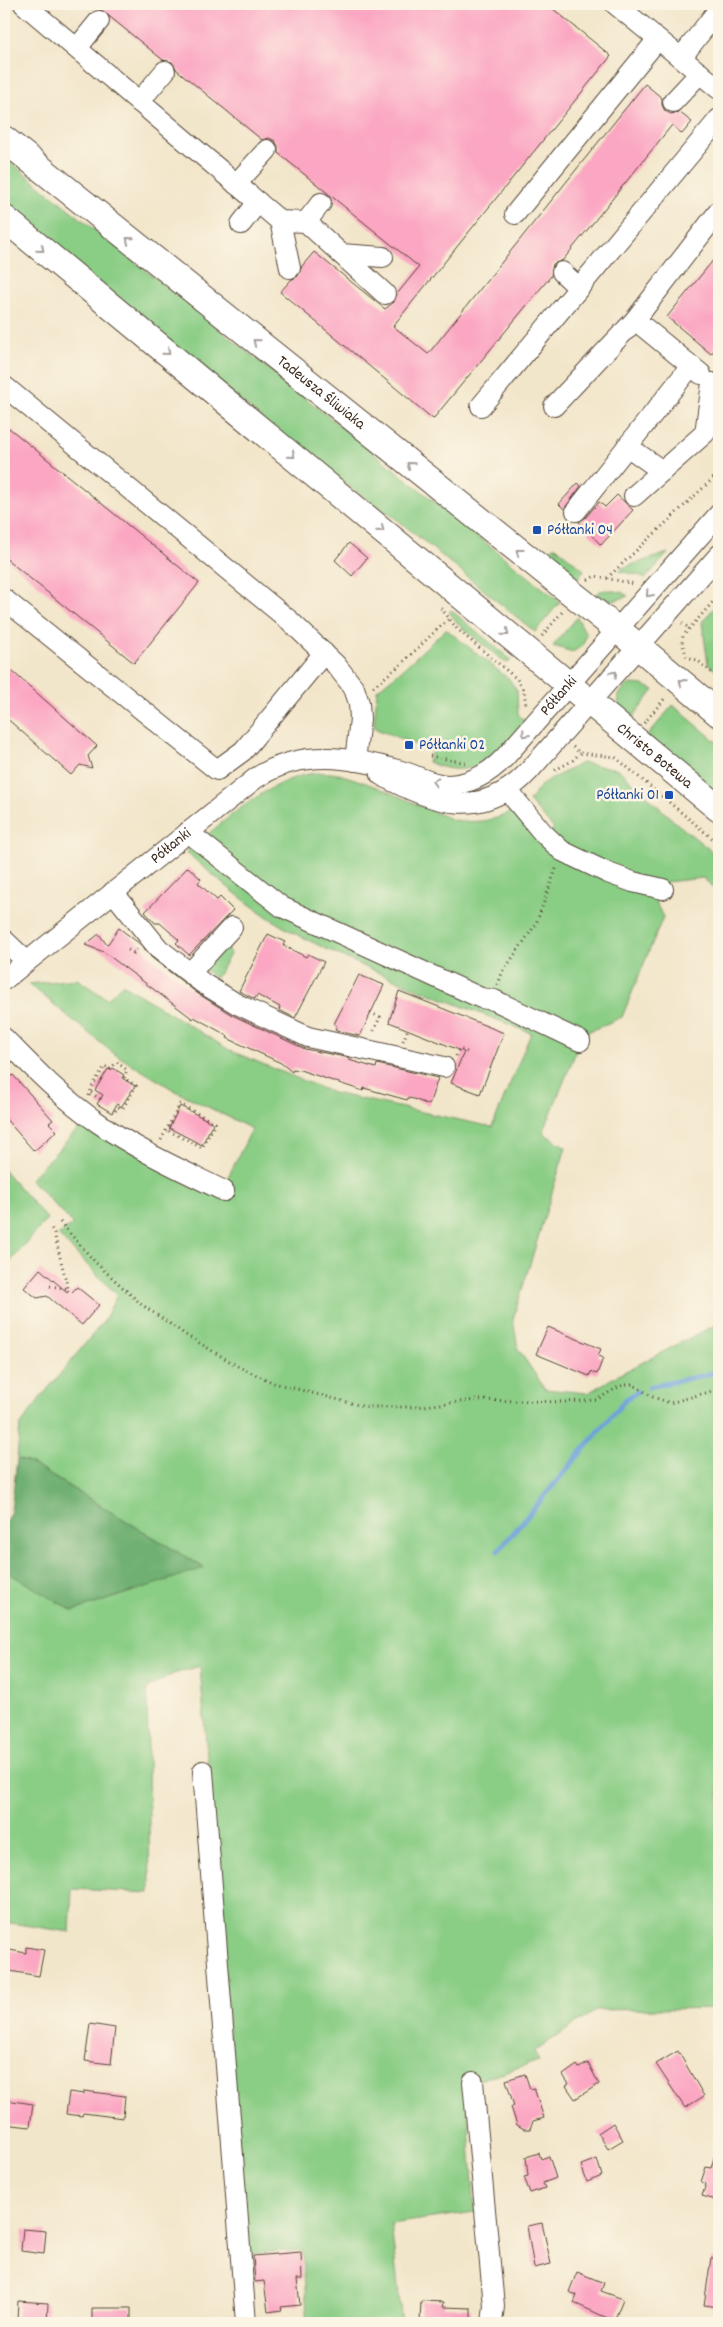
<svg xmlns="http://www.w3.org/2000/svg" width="723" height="2327" font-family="Dekko,sans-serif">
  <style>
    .green { fill: #8acd85; stroke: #627c52 }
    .forest { fill: #6fb072; stroke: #556d48 }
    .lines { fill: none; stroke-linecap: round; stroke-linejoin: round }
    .stream { stroke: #6da2da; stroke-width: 5 }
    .building { fill: #fba6c2 }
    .minor-casing { stroke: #564638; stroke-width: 22 }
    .major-casing { stroke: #564638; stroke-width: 28 }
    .path { stroke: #564638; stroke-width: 3; stroke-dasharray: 1 4; stroke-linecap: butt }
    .minor { stroke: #fff; stroke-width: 20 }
    .major { stroke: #fff; stroke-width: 26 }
    .oneway { stroke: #a79f9a }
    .transit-dot { fill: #1a4fb4; stroke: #fcf5e5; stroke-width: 2 }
    .labels { text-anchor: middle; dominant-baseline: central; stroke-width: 5; stroke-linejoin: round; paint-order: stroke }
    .street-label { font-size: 16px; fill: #3b2a1e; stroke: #fcf5e5 }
    .transit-label { font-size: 16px; fill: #164399; stroke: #fcf5e5; text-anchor: start }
  </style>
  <rect width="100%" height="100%" fill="#fcf5e5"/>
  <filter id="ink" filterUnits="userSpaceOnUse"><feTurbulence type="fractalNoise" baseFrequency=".02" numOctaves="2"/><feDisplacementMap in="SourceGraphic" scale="10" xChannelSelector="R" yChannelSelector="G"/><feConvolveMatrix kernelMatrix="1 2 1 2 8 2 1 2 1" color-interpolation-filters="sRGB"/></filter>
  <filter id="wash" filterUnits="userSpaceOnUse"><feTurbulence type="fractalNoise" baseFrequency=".0096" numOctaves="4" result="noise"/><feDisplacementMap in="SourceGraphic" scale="20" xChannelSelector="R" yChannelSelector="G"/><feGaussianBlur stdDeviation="1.12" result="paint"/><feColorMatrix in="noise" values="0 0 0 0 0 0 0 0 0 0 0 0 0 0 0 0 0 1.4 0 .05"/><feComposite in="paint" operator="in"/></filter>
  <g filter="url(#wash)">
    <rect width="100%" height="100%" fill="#f2e6ca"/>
    <path class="green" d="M4,157L560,602L535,632L399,521L314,462L4,205Z
      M553,547H556L584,570L577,581L547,553Z
      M668,553L645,579L639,575L619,571L622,568Z
      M607,590L621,592L628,596L613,601L596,595L600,591Z
      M719,602V673L708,664L702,622Z
      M451,610L511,660L506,663L460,626L449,612Z
      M577,617L586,634L583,645L573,652L553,646Z
      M446,629L510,680L517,691L518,714L525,721C494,756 478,783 428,762L432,751L376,729L374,726L377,690L403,669Z
      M631,684L643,685L654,690L629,722C617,708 612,693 631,684Z
      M673,705L719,744V797L646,737Z
      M582,763L618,769L675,822L719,857V892L703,878L666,882L656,903L663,917L622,1017L583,1034L543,1133L566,1147L513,1319L518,1349L545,1389L588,1393L618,1375L719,1323V2008L597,2010L534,2051L539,2061L466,2084L475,2212L391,2224L402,2323H308L302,2250L246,2254L200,1666L173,1674L147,1688L150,1893L72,1889L70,1932L4,1922V1570L73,1611L203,1567L30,1463L17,1459L20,1426L41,1397L104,1321L117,1295L58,1235L73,1224L30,1179L87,1120L219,1195L252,1129L174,1090L113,1053L29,984L77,979L107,999L122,984L231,1051L333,1093L492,1127L531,1033C452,1002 371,973 296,934C255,912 220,881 186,852C227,820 286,760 342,775C380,786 416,805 453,820C474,823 492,822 511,812L538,840L554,829L529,801L543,783Z
      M224,947L231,953L216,978L205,970Z
      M4,1170L47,1219L4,1269Z"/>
    <path class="forest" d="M17,1459L30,1463L204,1568L73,1611L4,1570V1525L11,1511Z"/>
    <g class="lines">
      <path class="stream" d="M649,1387L719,1372
        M498,1551L626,1399L637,1392"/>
    </g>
    <g id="blocks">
      <path class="building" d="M94,4H547L611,56L393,326L428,354L645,84L662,98V105L665,111L671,114L679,112L692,122L682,134L672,125L563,260L553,264L551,276L433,419L280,292L291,280L298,276L302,266L314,252L385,309L394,302L397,294L419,267L278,153V146L275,141L269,138L262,140L177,70L172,62L163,60Z
        M719,253V344L711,354L667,317Z
        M9,428L199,583L134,663L4,557V435Z
        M578,483L581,486L564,509L559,504Z
        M617,495L633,510L601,545L579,522L585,518L599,502L605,507Z
        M349,543L367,558L352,576L335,560Z
        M4,664L97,746L88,756L92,768L80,765L71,775L4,716Z
        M188,867L201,879L198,883L217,900L220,897L233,910L189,955L176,943L179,940L160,923H155L145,912Z
        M119,928L140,944L152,958L197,993L232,1015L305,1049L350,1058L349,1060L376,1068L377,1064L438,1078L429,1105L414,1099L408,1098L407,1100L364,1088L363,1091L300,1070L293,1069L292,1072L281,1063L227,1038L228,1036L194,1017L193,1019L104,952L85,945L99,934L107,945Z
        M268,934L285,942L283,945L306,957L308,954L324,962L295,1018L279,1010L280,1007L257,995L255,999L239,991Z
        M359,975L384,985L360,1036L342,1032L335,1029L337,1026L334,1024Z
        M399,991L504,1033L480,1094L451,1083L464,1052L389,1022Z
        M113,1068L124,1075L122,1078L135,1086L121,1107L117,1104L112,1113L97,1104L103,1095L95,1090L108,1069L111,1070Z
        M13,1075L53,1120L49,1123L57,1131L34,1151L4,1117V1084Z
        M180,1106L213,1123L202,1145L169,1128Z
        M40,1269L67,1292L68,1290L71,1293L77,1287L99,1305L82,1325L47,1296L37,1298L24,1288Z
        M548,1327L601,1349L598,1356L603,1358L597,1374L591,1372L589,1376L536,1354Z
        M26,1947L44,1950L39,1976L4,1970V1949L26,1953Z
        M90,2024L115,2028L111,2064L85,2061Z
        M678,2051L704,2096L685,2108L656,2064Z
        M588,2063L599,2084L575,2099L566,2086L569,2084L563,2075L577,2065L579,2068Z
        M525,2074L530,2089L534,2088L544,2118L533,2121L530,2129H524L517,2125L511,2107L514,2106L506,2080Z
        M84,2091L125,2096L123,2118L83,2113L82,2116L66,2114L69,2092L84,2094Z
        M6,2100L33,2104L30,2127L4,2124Z
        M613,2123L623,2140L608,2149L598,2133Z
        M716,2151L719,2152V2201L702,2196L706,2184L701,2182L706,2167L711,2168Z
        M539,2153L541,2159L549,2156L556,2178L543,2183L545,2188L530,2193L524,2177L528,2176L526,2157Z
        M597,2159L602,2176L587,2182L581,2165Z
        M542,2223L551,2264L534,2268L527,2226Z
        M23,2229L46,2231L44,2254L21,2251Z
        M301,2252L302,2279H297L300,2305L281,2307L282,2310L268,2312L264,2281L255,2282L253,2256Z
        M711,2258L719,2259V2307L704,2305Z
        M577,2272L604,2283L601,2291L623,2299L614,2321L574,2303L577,2295L569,2292Z
        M18,2301L48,2303L47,2323H21L22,2320H17Z
        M421,2301L444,2302L443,2307L471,2308V2322L420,2323Z
        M92,2308H131V2323H92Z"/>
    </g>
  </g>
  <g filter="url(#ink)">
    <use href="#blocks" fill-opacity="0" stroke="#564638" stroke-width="1"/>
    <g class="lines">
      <defs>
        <g id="minor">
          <path d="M24,4L280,221L306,222L385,294"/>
          <path d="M615,4L719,89"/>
          <path d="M77,48L99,21"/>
          <path d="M681,58L719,9"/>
          <path d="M139,102L165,71"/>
          <path d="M673,102L700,73"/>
          <path d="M236,184L267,150"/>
          <path d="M515,214L658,39"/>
          <path d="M280,221L290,268"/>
          <path d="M306,222L321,203"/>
          <path d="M241,224L258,202"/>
          <path d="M341,254L383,257"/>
          <path d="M562,272L579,288"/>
          <path d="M635,320L701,374"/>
          <path d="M4,386L290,621L336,665L354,688L359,703L360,719L355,761"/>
          <path d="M481,406L719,119"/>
          <path d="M554,406L635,320L719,211"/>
          <path d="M627,446L662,471"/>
          <path d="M634,496L705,433L712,383"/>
          <path d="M576,511L691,366"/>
          <path d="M4,599L217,770L243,751L324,653"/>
          <path d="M381,775C433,804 483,821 529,771L719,555"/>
          <path d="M507,790L543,833L562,851L608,873L633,882L663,889"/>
          <path d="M188,832L282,907L481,998L494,1000L580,1041"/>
          <path d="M113,892L159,949L204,984L237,1004L308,1037L444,1067"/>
          <path d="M4,940L26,961"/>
          <path d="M190,973L232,927"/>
          <path id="s1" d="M4,980L256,778C302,748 351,757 401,771C416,775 432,785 448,785C472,784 490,773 505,757L719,514"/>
          <path d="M4,1038C34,1069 64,1100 100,1124C139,1151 182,1170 224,1191"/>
          <path d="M203,1771L246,2323"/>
          <path d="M473,2082L494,2306L492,2323"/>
        </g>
        <g id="major">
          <path id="s2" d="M4,139L639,647L719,714"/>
          <path id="s3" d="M4,218L719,809"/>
        </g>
      </defs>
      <use href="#minor" class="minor-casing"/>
      <use href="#major" class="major-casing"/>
      <path class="path" d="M607,578L719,473
        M588,580L595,576L635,584
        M719,595L683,636L682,643L687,657L697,660L719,679
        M441,608L457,629L517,679L524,691L526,706
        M682,623L690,629
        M542,636L562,612
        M373,687L400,665L448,619
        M644,723L666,697
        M573,747L580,753L615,757L719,844
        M430,756L467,763
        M555,770L572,761L580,753
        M128,950L134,953
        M133,954L138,947
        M498,985L502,973L536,924L557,866
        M370,1013L380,1017L373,1033
        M403,1041L408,1029
        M456,1056L459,1049L467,1052
        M91,1093L100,1099L99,1101
        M89,1096L93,1085L105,1066L110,1069L117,1062L127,1070L124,1078L136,1086L123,1108L118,1107L113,1114
        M161,1140L180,1104L215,1123L202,1148L167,1130
        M60,1222L95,1262L141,1304L186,1335L239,1367L274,1383L366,1407H415L476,1400L564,1402L596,1400L620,1386L632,1384L653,1397L670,1403L719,1389
        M50,1286L68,1289L54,1233L50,1226"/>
      <use href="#minor" class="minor"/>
      <use href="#major" class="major"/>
    </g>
    <defs><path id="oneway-chevron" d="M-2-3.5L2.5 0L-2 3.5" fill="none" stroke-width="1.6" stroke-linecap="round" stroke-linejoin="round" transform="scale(1.25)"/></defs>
    <g class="oneway">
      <use href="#oneway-chevron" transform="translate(129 240) rotate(-141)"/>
      <use href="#oneway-chevron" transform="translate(41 249) rotate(40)"/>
      <use href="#oneway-chevron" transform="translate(256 342) rotate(-141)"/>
      <use href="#oneway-chevron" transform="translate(167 352) rotate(40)"/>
      <use href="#oneway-chevron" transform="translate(292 455) rotate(40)"/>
      <use href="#oneway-chevron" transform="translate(410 465) rotate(-141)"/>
      <use href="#oneway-chevron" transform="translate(381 529) rotate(40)"/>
      <use href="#oneway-chevron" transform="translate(519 552) rotate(-142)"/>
      <use href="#oneway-chevron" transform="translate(649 594) rotate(132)"/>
      <use href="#oneway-chevron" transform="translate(506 633) rotate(40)"/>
      <use href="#oneway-chevron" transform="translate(614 674) rotate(-47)"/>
      <use href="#oneway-chevron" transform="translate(682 682) rotate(-141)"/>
      <use href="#oneway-chevron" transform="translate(525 734) rotate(131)"/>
      <use href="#oneway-chevron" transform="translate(435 782) rotate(-165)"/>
    </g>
  </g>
  <g class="transit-dot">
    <rect x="532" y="525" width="10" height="10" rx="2.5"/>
    <rect x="404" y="740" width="10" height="10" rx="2.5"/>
    <rect x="664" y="790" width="10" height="10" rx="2.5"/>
  </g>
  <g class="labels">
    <g class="street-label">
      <text stroke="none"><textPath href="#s2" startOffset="406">Tadeusza Śliwiaka</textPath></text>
      <text stroke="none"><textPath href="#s1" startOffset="669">Półłanki</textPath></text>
      <text stroke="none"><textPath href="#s3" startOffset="844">Christo Botewa</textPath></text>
      <text stroke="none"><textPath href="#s1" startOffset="214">Półłanki</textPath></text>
    </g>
    <g class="transit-label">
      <text x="547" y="530">Półłanki 04</text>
      <text x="419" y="745">Półłanki 02</text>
      <text x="659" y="795" text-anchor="end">Półłanki 01</text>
    </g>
  </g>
  <rect width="723" height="2327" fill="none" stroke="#fcf5e5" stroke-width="20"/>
</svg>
